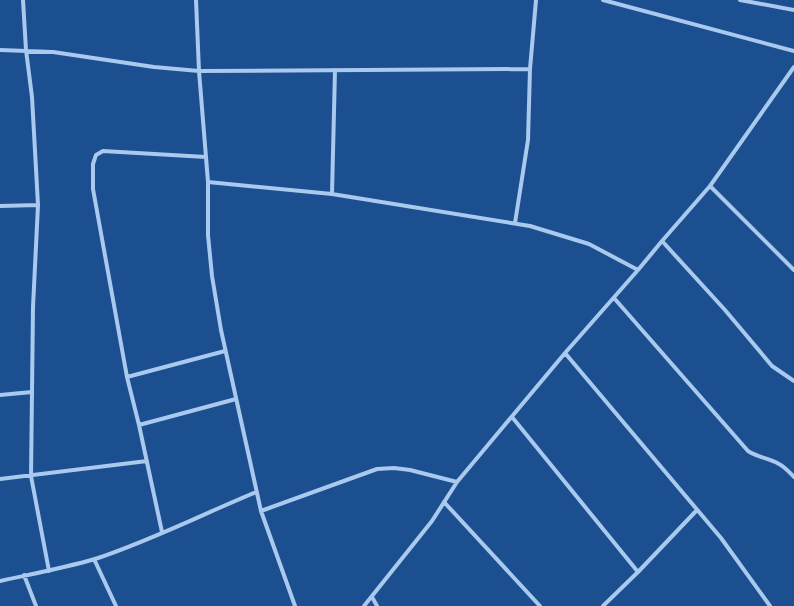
<svg xmlns="http://www.w3.org/2000/svg" width="794" height="606" font-family="Helvetica,sans-serif">
  <style>
    .lines { fill: none; stroke-linecap: round; stroke-linejoin: round }
    .minor { stroke: #a9c9ee; stroke-width: 4 }
  </style>
  <rect width="100%" height="100%" fill="#1b4f8f"/>
  <g class="lines">
    <path class="minor" d="M23,0L26,50L32,97L38,205L33,307L31,476L49,571
      M196,0L199,71L208,182V235L212,276L221,330L261,511L295,606
      M603,0L794,51
      M740,0L794,10
      M0,50L53,52L154,67L199,71L530,69
      M208,182L332,194L530,226L589,244L638,270
      M710,186L794,270
      M332,194L335,70
      M0,206L38,205
      M515,223L528,140L530,69L536,0
      M662,241L725,310L772,366L794,381
      M614,298L748,451C759,458 769,458 779,464C785,467 789,472 794,477
      M565,353L721,538L770,606
      M127,377L225,351
      M0,395L32,392
      M512,417L638,572
      M139,425L236,399
      M0,479L147,461
      M444,502L540,606
      M261,511L377,469L394,468L410,470L457,482
      M162,532L139,425L127,377L93,189V164L96,155L103,151L206,157
      M94,559L116,606
      M24,575L36,606
      M0,581C32,574 64,568 95,559C150,541 203,514 256,492
      M372,597L377,606
      M364,606L432,521L457,482L565,353L638,270L662,241L710,186L794,67
      M603,606L638,572L697,510"/>
  </g>
</svg>
